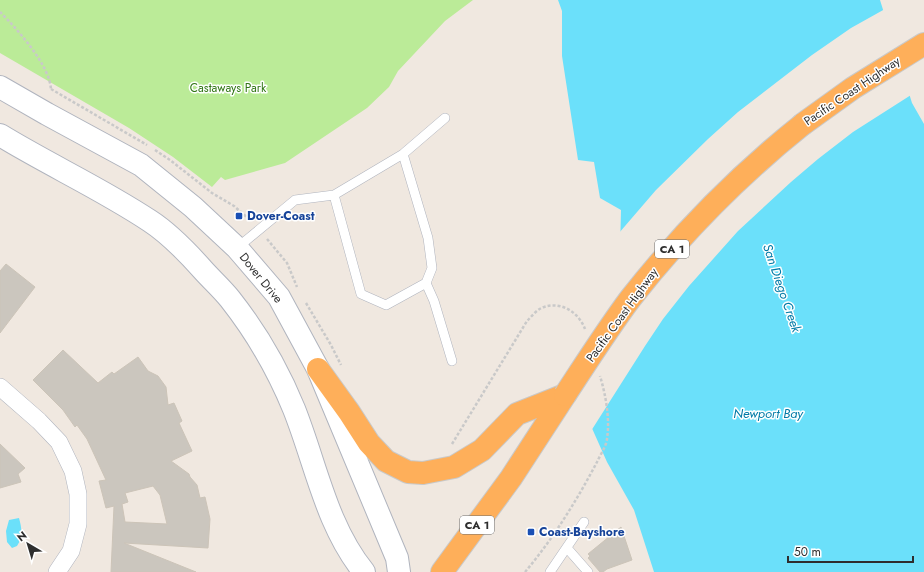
<svg xmlns="http://www.w3.org/2000/svg" width="924" height="572" font-family="Jost,sans-serif">
  <style>
    .green { fill: #bbeb98 }
    .water { fill: #6be0fa }
    .pier { fill: #f0e8e0 }
    .building { fill: #cbc6be; stroke: #ccc4b8; fill-rule: evenodd }
    .lines { fill: none; stroke-linecap: round; stroke-linejoin: round }
    .service-casing { stroke: #b0b4be; stroke-width: 10 }
    .minor-casing { stroke: #b0b4be; stroke-width: 18 }
    .tertiary-casing { stroke: #b0b4be; stroke-width: 24 }
    .trunk-casing { stroke: #c9c9c9; stroke-width: 24 }
    .path { stroke: #c9c9c9; stroke-width: 2.5; stroke-dasharray: 3 2; stroke-linecap: butt }
    .service { stroke: #fff; stroke-width: 9 }
    .minor { stroke: #fff; stroke-width: 17 }
    .tertiary { stroke: #fff; stroke-width: 22 }
    .trunk { stroke: #feaf5a; stroke-width: 22 }
    .trunk-bridge-casing { stroke: #c9c9c9; stroke-width: 24; stroke-linecap: butt }
    .trunk-bridge { stroke: #feaf5a; stroke-width: 22 }
    .transit-dot { fill: #1a4fb4; stroke: #fff; stroke-width: 1.5 }
    .labels { text-anchor: middle; dominant-baseline: central; stroke-width: 3; stroke-linejoin: round; paint-order: stroke }
    .shield { fill: #fff; stroke: #6d6d6d; stroke-width: 1 }
    .shield-label { font-size: 11px; font-weight: bold; fill: #2e2e2e }
    .park-label { font-size: 12px; fill: #307514; stroke: #fff }
    .street-label { font-size: 12px; fill: #2e2e2e; stroke: #fff }
    .transit-label { font-size: 12px; font-weight: bold; fill: #164399; stroke: #fff; text-anchor: start }
    .water-label { font-size: 13px; font-style: italic; fill: #027ba7; stroke: #fff }
  </style>
  <rect width="100%" height="100%" fill="#f0e8e0"/>
  <path class="green" d="M0,0H473L445,21L398,71L389,87L367,108L285,163L225,180L221,177L212,187L173,157L129,128L0,53Z"/>
  <path class="water" d="M558,0H880L912,103L924,124V572H654L634,510L607,462L587,417L617,376L621,210L600,198L594,162L578,160L562,56V11Z
    M19,518C22,529 23,537 17,546L12,548L7,542L6,531L9,520Z"/>
  <path class="pier" d="M885,9L911,95L853,132L818,159L791,182L738,231L689,286L663,319L645,346L591,431L586,417L615,376L619,233L656,190L708,139L738,112L812,55L851,28Z"/>
  <path class="building" d="M6,264L35,287L0,333V271Z
    M63,350L98,383L112,372L114,374L138,357L148,371L158,376L166,387L168,405L174,403L182,421L179,423L192,451L171,461L189,474L190,477L197,485L200,498L205,497L210,519L208,548L124,543L196,572H111L114,506L106,508L99,481L106,480L87,439L77,425L75,427L63,410L33,380ZM153,486L160,495L167,524L125,522L122,504L128,502L125,493Z
    M0,444L25,468L18,474L21,482L0,488Z
    M621,527L632,560L607,569L603,572H600L588,558L590,556L588,554Z"/>
  <g class="lines">
    <defs>
      <path id="service" d="M334,195L361,294L386,305L426,283L432,268L428,238L403,154
        M237,248L295,200L334,195L403,154L445,118
        M426,283L434,301L452,361
        M567,548L588,572
        M550,572L584,522"/>
      <path id="minor" d="M0,387L39,421L59,442L73,471L78,494V524L71,551L57,572"/>
      <path id="tertiary" d="M0,87L47,114L141,165L193,207L237,248L279,297L318,369L397,558L399,572
        M0,135C49,165 102,189 150,221C170,234 187,252 203,270C212,280 222,289 230,299C256,332 278,370 294,409C316,464 326,525 364,572"/>
      <path id="trunk" d="M803,124L853,88L924,44
        M318,369L349,412L369,443L386,461L408,472L423,473L454,467L482,450L517,414L565,395
        M442,572L511,478L565,395"/>
    </defs>
    <use href="#service" class="service-casing"/>
    <use href="#minor" class="minor-casing"/>
    <use href="#tertiary" class="tertiary-casing"/>
    <use href="#trunk" class="trunk-casing"/>
    <path class="path" d="M0,12C17,29 50,65 51,90
      M51,89L147,145
      M155,150L170,160L212,193L234,206L250,220
      M267,239L287,263L297,287
      M306,303L331,345L341,365
      M452,444L527,321C532,316 537,309 544,307C562,301 579,313 585,329
      M525,572C553,539 577,500 597,462C600,455 606,447 607,439C610,419 606,396 600,376"/>
    <use href="#service" class="service"/>
    <use href="#minor" class="minor"/>
    <use href="#tertiary" class="tertiary"/>
    <use href="#trunk" class="trunk"/>
    <defs>
      <path id="trunk-bridge" d="M565,395C586,363 607,330 630,299C681,234 738,176 803,124"/>
    </defs>
    <use href="#trunk-bridge" class="trunk-bridge-casing"/>
    <use href="#trunk-bridge" class="trunk-bridge"/>
  </g>
  <g class="transit-dot">
    <rect x="235" y="212" width="8" height="8" rx="2"/>
    <rect x="527" y="528" width="8" height="8" rx="2"/>
  </g>
  <g class="labels">
    <g class="shield">
      <rect x="655" y="240" width="34" height="18" rx="3"/>
      <rect x="460" y="516" width="34" height="18" rx="3"/>
    </g>
    <g class="shield-label">
      <text x="672" y="249">CA 1</text>
      <text x="477" y="525">CA 1</text>
    </g>
    <g class="park-label">
      <text x="228" y="88">Castaways Park</text>
    </g>
    <g class="street-label">
      <text transform="translate(852 91) rotate(-34)">Pacific Coast Highway</text>
      <text transform="translate(261 278) rotate(51)">Dover Drive</text>
      <text transform="translate(622 315) rotate(-54)">Pacific Coast Highway</text>
    </g>
    <g class="transit-label">
      <text x="247" y="216">Dover-Coast</text>
      <text x="539" y="532">Coast-Bayshore</text>
    </g>
    <g class="water-label">
      <text transform="translate(782 288) rotate(71)">San Diego Creek</text>
      <text x="768" y="413">Newport Bay</text>
    </g>
  </g>
  <g transform="translate(28 544) rotate(322)" stroke="#ffffff" stroke-width="3" paint-order="stroke">
  <path d="M0-3L7 15L0 10L-7 15Z" fill="#2e2e2e"/>
  <text y="-6" font-size="11" font-weight="bold" text-anchor="middle" fill="#2e2e2e">N</text>
  </g>
  <path d="M788 556v6h125v-6" fill="none" stroke="#2e2e2e" stroke-width="2"/>
  <text x="794" y="556" font-size="12" fill="#2e2e2e" stroke="#ffffff" stroke-width="3" paint-order="stroke">50 m</text>
</svg>
